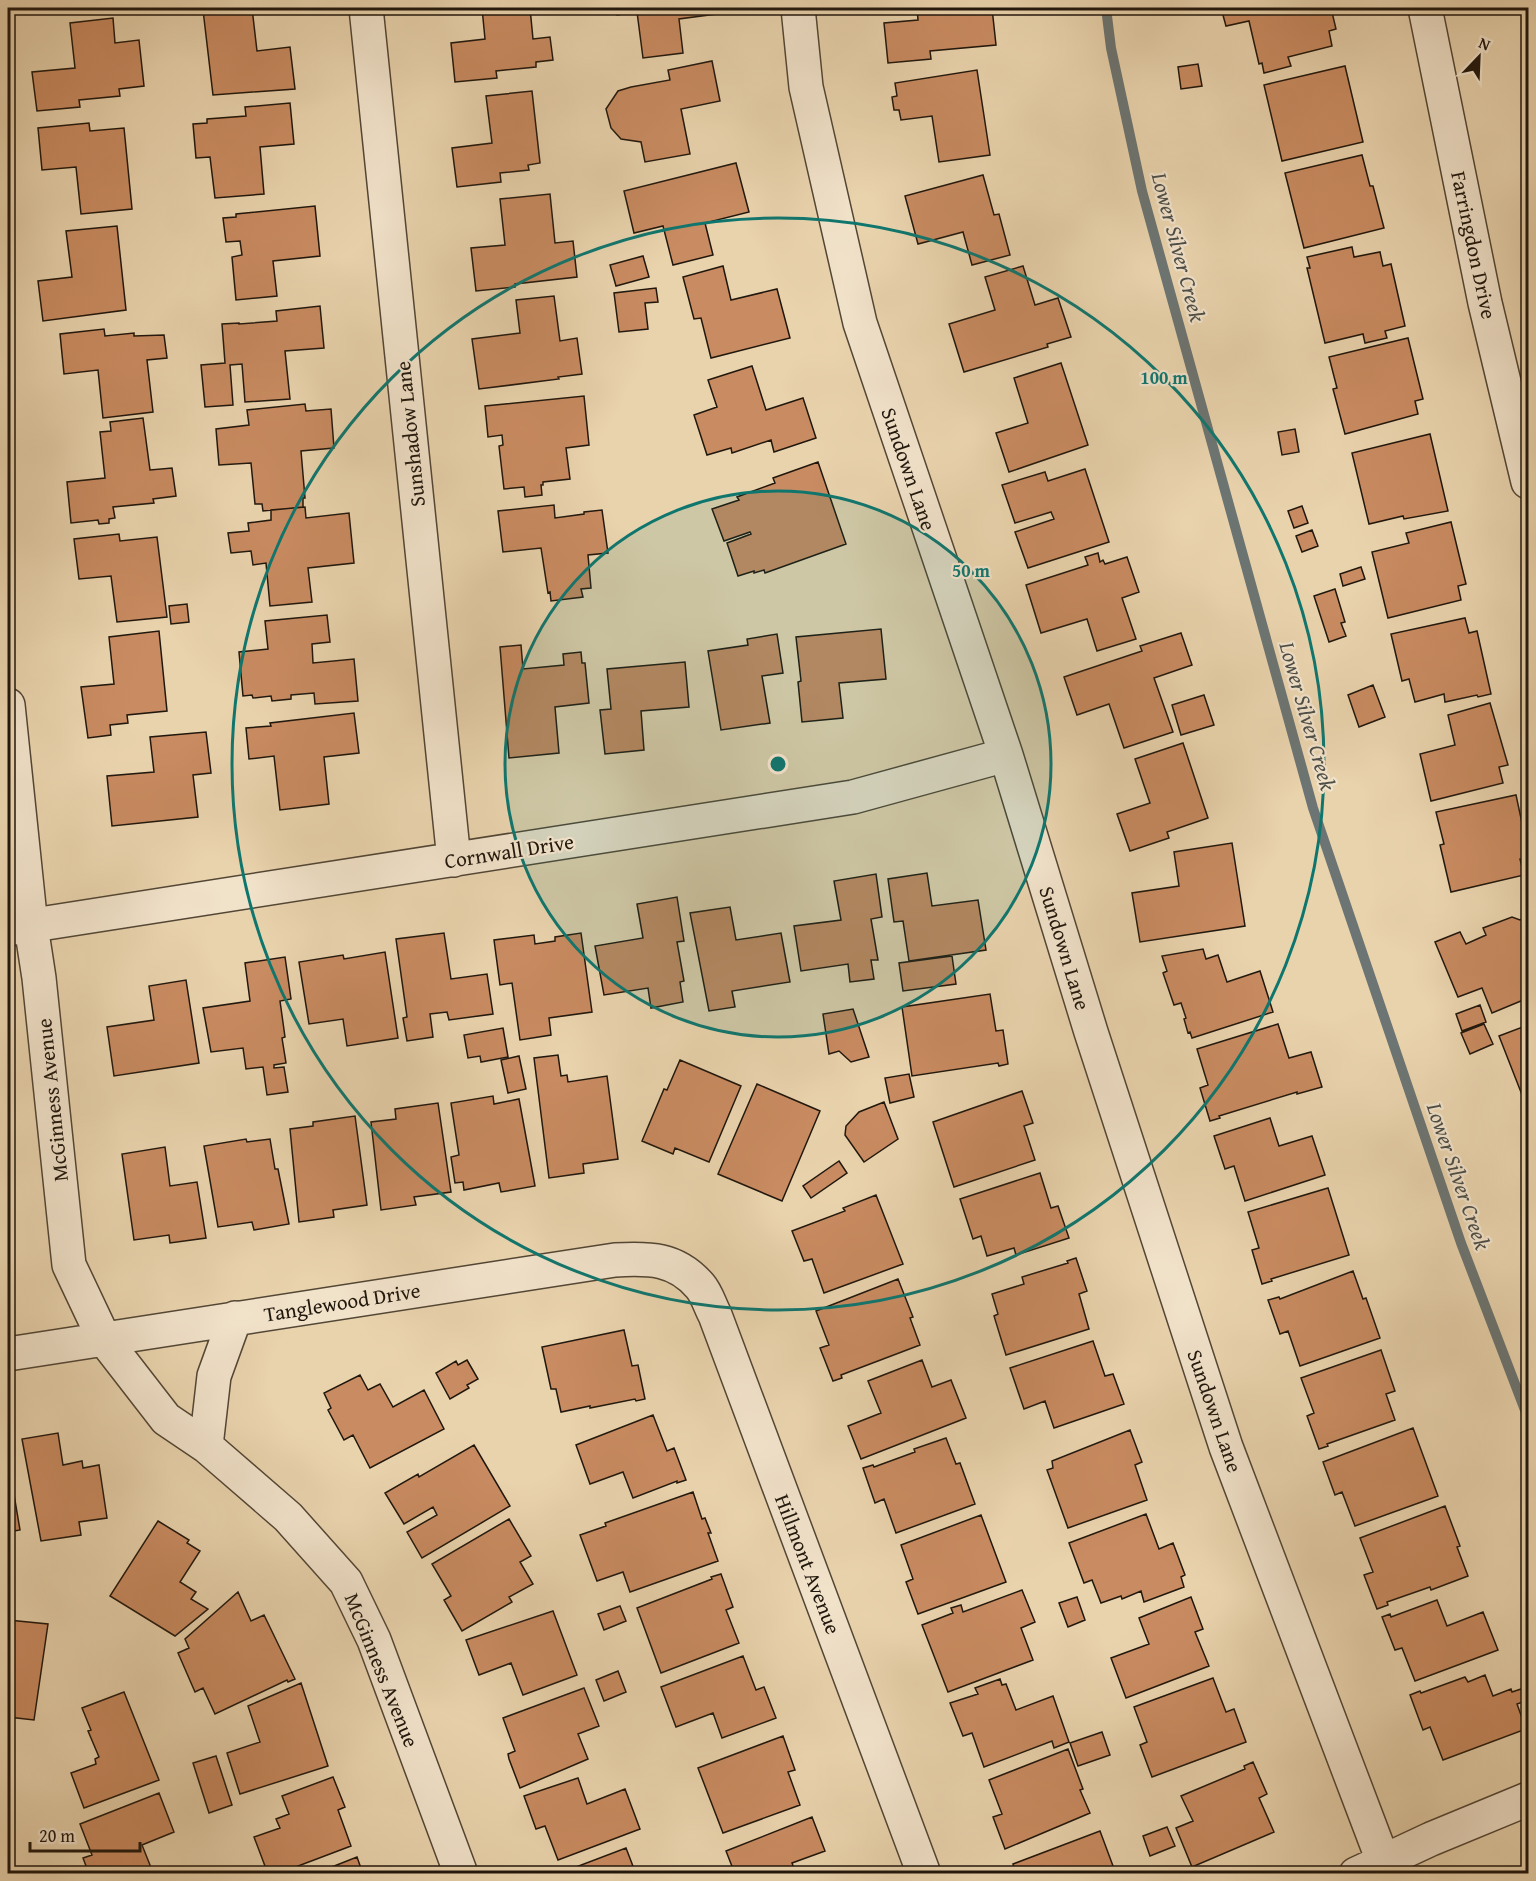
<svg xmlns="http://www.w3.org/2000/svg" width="1536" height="1881" font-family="'Gentium Book Plus',serif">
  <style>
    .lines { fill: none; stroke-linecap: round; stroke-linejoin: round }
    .stream { stroke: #6c7573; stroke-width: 10 }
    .building { fill: #c98b61; stroke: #20170d; stroke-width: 1.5 }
    .minor-casing { stroke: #524635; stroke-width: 36 }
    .minor { stroke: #f1e2ca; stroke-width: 33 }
    .ring { fill: none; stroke: #0f766e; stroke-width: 3 }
    .labels { text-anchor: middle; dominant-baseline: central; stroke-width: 4.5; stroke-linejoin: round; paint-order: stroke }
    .street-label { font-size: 21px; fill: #20170d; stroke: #f1e2ca }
    .water-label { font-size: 22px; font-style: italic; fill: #4c4e48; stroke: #f1e2ca }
    .centre { fill: #0f766e; stroke: #f1e2ca; stroke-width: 3 }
    .ring-label { font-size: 18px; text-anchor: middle; font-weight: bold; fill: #0f766e; stroke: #f1e2ca; stroke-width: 4.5; stroke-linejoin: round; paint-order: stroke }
  </style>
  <rect width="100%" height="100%" fill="#e9d3ad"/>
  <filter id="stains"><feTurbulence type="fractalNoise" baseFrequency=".00333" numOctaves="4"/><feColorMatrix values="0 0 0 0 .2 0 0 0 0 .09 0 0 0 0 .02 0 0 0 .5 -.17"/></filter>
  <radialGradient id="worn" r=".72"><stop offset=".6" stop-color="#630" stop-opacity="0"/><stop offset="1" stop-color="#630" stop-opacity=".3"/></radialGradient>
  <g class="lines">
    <path class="stream" d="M1106,8L1111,48L1142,191L1313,808L1461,1243L1528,1418"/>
  </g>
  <path class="building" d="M222,8H252L257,51L290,47L295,89L213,95L203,10Z
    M482,8H530L533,39L550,37L553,60L536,62V67L496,71L497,78L455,82L451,43L485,39Z
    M616,8H724V13L679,19L683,53L643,58L637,12L617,15Z
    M917,8H992L996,45L930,51L931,59L888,63L884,23L918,20Z
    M1221,8H1331L1336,29L1329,31L1332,46L1288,57L1291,66L1264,73L1262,63L1259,64L1249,21L1226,26Z
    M113,18L115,43L139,40L144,86L119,89L120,96L79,100L80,107L37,111L32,72L75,68L70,23Z
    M712,61L720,101L681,109L690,154L645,162L641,142L621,139L611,128L606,109L618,91L631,87L670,80L668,70Z
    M1198,64L1202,86L1181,89L1178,67Z
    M1345,66L1363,142L1282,161L1264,85Z
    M977,70L990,155L939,162L932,116L901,120L899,110H894L892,97L897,96L895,83Z
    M532,91L540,163L528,165L529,170L500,173L501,182L457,187L452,148L492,143L486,96Z
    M290,103L294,144L260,147L264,194L215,198L210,157L196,158L193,124L207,123V119L246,116L245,107Z
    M89,123L90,131L124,128L132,209L81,214L76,167L42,170L38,128Z
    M1362,155L1370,186H1373L1384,228L1304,248L1285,173Z
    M736,163L749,212L705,223L713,255L673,265L663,226L634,233L624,191Z
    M983,175L994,215L999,214L1010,255L972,265L963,232L918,244L905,196Z
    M550,194L555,243L573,241L577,277L515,284V287L476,291L471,248L505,245L500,199Z
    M315,206L320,256L273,261L277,296L236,300L232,257L242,255L240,241L226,242L223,218L236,217V214Z
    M117,226L126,310L43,321L38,281L72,277L66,231Z
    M1352,247L1354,257L1380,252L1383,266L1391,264L1405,326L1385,331L1387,338L1365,343L1363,334L1325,343L1307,268H1310L1307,257Z
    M643,256L649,277L616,286L610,265Z
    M723,266L731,300L777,289L790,338L711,358L701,318L694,319L683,277Z
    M1023,266L1035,305L1058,298L1071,337L1047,344L1048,347L964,372L949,324L995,310L985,277Z
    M656,288L658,302L645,303L648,329L619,332L614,293Z
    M554,296L560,341L577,338L582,374L558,377L559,379L479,389L472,339L520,333L516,300Z
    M320,306L324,348L285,351L290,399L245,402L242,364L230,365L233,405L205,407L201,365L225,363L222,324L239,323V324L277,321L276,311Z
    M104,329L105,336L134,333V336L164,335L167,358L147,360L153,412L103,418L98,370L64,374L60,334Z
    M1408,338L1423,399L1415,401L1418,414L1345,434L1333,389L1337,388L1329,357Z
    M1061,363L1088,445L1009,472L996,433L1028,423L1014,378Z
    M752,366L766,410L803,398L816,438L774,452L771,440L732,453L731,448L707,455L694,415L717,407L708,380Z
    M584,396L589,445L566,448L570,479L543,482V485H541L542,495L525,497L524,487L504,489L499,446L503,445L502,435L488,437L485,406Z
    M305,404L306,411L331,409L334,448L301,451L305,498H303V507L263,511L262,504H255L251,463L219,465L216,429L249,425L247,410Z
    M143,418L150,470L172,468L176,496L153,499L154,503L113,507L115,518L109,519V523L99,524L98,520L71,523L67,482L105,478L100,432L111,431L110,422Z
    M1295,429L1299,452L1282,455L1278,432Z
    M1430,434L1448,511L1404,519L1403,516L1369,524L1352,453Z
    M818,462L846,544L765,573L764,570L754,573V571L738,576L727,543L751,534L750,532L724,541L712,509L739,500L737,497L775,483L773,478Z
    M1085,469L1109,542L1028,568L1015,532L1054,519L1051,512L1015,523L1002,485L1045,472L1048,481Z
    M554,505L555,518L584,514V512L602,510L608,553L588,555L591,588L581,589L583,597L551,601L550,592L548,593L541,548L503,552L498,511Z
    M1302,506L1308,523L1294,528L1288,511Z
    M305,507L306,518L349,513L354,563L308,568L312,602L270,606L266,563L253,565L251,551L231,553L228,533L249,531L248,523L271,520V510Z
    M1451,522L1466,584L1458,586L1461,600L1388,618L1372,552L1409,543L1406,533Z
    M1312,530L1318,546L1302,552L1296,536Z
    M119,534L120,541L157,537L167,617L117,622L111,576L79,579L74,539Z
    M1098,553L1100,562L1103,560L1105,564L1127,557L1139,592L1122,598L1136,639L1097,651L1087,619L1041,633L1026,585L1088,565L1085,557Z
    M1361,567L1365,579L1343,586L1340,574Z
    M1335,589L1345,622L1341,623L1346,636L1329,642L1314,596Z
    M187,604L189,622L171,624L169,606Z
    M327,615L330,642L312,644L313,663L354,659L358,701L315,704L314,693L291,695V699L272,701L271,696L253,698L252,695L243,696L239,652L268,649L265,621Z
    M1465,618L1469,633L1477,631L1491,694L1478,697L1477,695L1445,702L1444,694L1415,702L1409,679L1402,681L1391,634Z
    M881,629L886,679L839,683L843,718L802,722L798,682L801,681L796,637Z
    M159,631L167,711L127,715L128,723L110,725L111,735L88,738L81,687L114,684L109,637Z
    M1181,633L1192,665L1154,678L1173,732L1124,748L1109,704L1077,715L1064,677L1142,651L1140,646Z
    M777,634L783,673L762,676L770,723L721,730L708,651L748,645L747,639Z
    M521,645L523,669L564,665L563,654L581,652L582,663H585L589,703L555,707L559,753L509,758L500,647Z
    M685,662L689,707L641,711L644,750L605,754L600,710L611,709L607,669Z
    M1373,685L1385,717L1359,727L1348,695Z
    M1204,695L1214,725L1181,735L1172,705Z
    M1490,703L1508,765L1499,767L1503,783L1431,801L1420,754L1455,745L1448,715Z
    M354,713L359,753L324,757L329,804L280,810L274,756L249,759L246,728L271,726L270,723Z
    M206,732L211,773L193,775L198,817L112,826L107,776L154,772L150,737Z
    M1183,743L1208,818L1167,832L1169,838L1130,851L1117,814L1150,803L1135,759Z
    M1516,795L1528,851V857L1520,859L1524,875L1451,892L1440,845L1444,844L1436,812Z
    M1232,843L1245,926L1140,942L1132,893L1179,886L1174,852Z
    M927,873L932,906L978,900L986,950L909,961L903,921L894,922L888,879Z
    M876,874L882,917L871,919L878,960H871L874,979L850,982L848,964L801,971L794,926L841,920L834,881Z
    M677,897L684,941L677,942L684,981L680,982L683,1002L651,1008L648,988L604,995L595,946L643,938L637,904Z
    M730,907L736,940L781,933L790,982L732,991L735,1007L709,1011L690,913Z
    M1528,916V998L1492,1013L1482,988L1458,997L1435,942L1460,932L1466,944L1486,935L1483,928L1512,917L1520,920Z
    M444,933L451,979L487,974L493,1014L449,1020L447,1012L430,1014L433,1037L407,1041L403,1018L407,1017L396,939Z
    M581,933L592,1012L549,1018L551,1035L520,1040L512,983L500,985L494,940L534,935L535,944L555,941V937Z
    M1203,949L1206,959L1218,955L1227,982L1260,971L1273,1012L1192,1038L1190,1032L1188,1033L1184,1019L1186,1018L1181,1003L1174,1005L1163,973L1167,971L1162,956Z
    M385,952L398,1038L347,1046L343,1019L309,1024L299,962L343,955L344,959Z
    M952,956L956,984L903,991L899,963Z
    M285,957L291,999L280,1001L285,1037L282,1038L286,1063L274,1065V1068L284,1067L288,1092L267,1095L263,1067L246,1069L243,1048L211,1052L203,1008L250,1001L245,963Z
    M186,980L199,1063L114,1076L107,1027L154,1020L149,986Z
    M990,994L996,1031L1003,1030L1008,1064L999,1066L998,1063L912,1076L902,1007Z
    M1480,1005L1486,1022L1462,1031L1456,1014Z
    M853,1009L869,1057L851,1062L839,1051L829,1054L823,1014Z
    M1278,1024L1289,1058L1311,1052L1322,1087L1297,1094V1092L1219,1116L1220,1118L1210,1121L1200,1088L1208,1085L1197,1049Z
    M1484,1024L1493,1044L1470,1054L1461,1033Z
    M1528,1025V1104L1526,1105L1499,1036Z
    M503,1028L508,1057L481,1062L480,1056L468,1058L464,1035Z
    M558,1055L561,1076L567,1075L568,1082L607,1076L618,1159L583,1164L584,1173L549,1178L534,1058Z
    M519,1056L526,1089L508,1093L501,1060Z
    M680,1060L741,1086L709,1162L675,1148L673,1154L642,1141L664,1089L667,1090Z
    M909,1074L914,1097L890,1103L885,1078Z
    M757,1084L820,1111L782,1201L718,1174Z
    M1022,1091L1033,1123L1024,1126L1035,1160L954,1187L933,1122Z
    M493,1096L494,1104L519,1099L535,1186L501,1192L499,1183L464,1190L463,1182L455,1183L451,1157L459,1155L451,1103Z
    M884,1102L898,1139L864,1162L845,1135L846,1126L859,1112Z
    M438,1103L451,1192L414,1197L416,1205L381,1210L371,1122L396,1119L395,1109Z
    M355,1116L367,1205L333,1210L334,1217L299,1222L290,1129L313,1126V1122Z
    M1270,1118L1279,1146L1312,1136L1325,1175L1245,1201L1234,1166L1225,1169L1214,1136Z
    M246,1139L247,1142L270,1139L275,1169H278L289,1224L254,1230L252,1222L218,1227L204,1146Z
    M165,1147L170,1186L197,1182L206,1238L170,1243L169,1235L134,1240L122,1154Z
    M839,1161L847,1173L811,1198L803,1186Z
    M1040,1173L1051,1208L1058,1206L1069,1238L1016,1255L1014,1248L987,1256L981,1236L973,1239L960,1199Z
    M1328,1188L1349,1255L1271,1279L1272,1281L1262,1284L1252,1250L1259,1248L1248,1212Z
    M876,1195L903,1264L824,1293L812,1259L804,1261L792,1231L845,1211L843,1208Z
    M1076,1258L1087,1291L1079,1294L1089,1329L1006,1355L994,1316L998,1314L992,1294L1024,1284L1022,1277L1068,1263L1067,1261Z
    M1353,1271L1363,1299L1366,1298L1380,1338L1300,1366L1288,1331L1280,1334L1268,1300L1279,1297L1280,1299Z
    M898,1279L913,1317L910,1318L920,1345L841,1375L842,1378L833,1381L820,1348L829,1345L816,1311Z
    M624,1330L632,1366L638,1365L645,1399L636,1401L635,1399L590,1408V1406L561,1412L556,1389H551L542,1347Z
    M1093,1341L1105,1376L1113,1374L1124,1404L1054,1428L1045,1401L1024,1409L1010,1368Z
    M1381,1350L1395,1391L1386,1394L1395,1420L1327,1444L1328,1446L1319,1449L1307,1416L1314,1413L1301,1378Z
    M467,1360L478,1379L467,1385L469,1388L450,1399L436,1373L456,1361L458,1365Z
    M922,1360L932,1387L951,1380L966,1418L861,1459L848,1426L881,1413L868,1381Z
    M360,1375L368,1390L380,1384L393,1407L424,1390L444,1429L370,1468L353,1435L344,1440L328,1410L331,1408L324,1393Z
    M653,1415L667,1451L674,1448L686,1480L677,1483V1481L633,1498L623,1472L590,1484L576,1445Z
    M1413,1428L1438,1496L1355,1526L1342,1492L1335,1495L1323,1462Z
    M1130,1430L1142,1462L1135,1465L1147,1500L1068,1528L1047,1470L1053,1468L1052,1461Z
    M58,1433L63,1465L82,1461L83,1468L99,1465L107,1518L79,1522L81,1535L41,1541L22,1439Z
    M946,1438L956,1464L960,1463L975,1504L896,1533L884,1499L875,1503L863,1468L873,1465L874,1467L915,1452L914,1449Z
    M474,1445L510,1506L422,1558L407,1532L437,1515L433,1507L404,1524L385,1493L418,1474L419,1477Z
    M8,1459L20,1530L8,1532Z
    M693,1492L702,1519L705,1518L711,1533H708L718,1561L630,1592L623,1572L597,1581L580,1535L606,1526L605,1523Z
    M1445,1506L1460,1546L1457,1547L1468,1576L1431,1590L1430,1587L1387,1602L1388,1605L1377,1609L1364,1575L1373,1572L1360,1538Z
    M1146,1514L1159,1549L1173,1543L1185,1575L1181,1577L1184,1587L1144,1602L1141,1591L1122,1599L1121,1596L1101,1603L1092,1580L1084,1583L1069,1543Z
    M981,1515L1006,1582L918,1614L906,1582L913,1579L901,1545Z
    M509,1519L531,1556L520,1562L533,1584L509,1597L512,1602L462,1631L444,1600L451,1596L432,1564Z
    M158,1521L189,1540L187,1543L200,1551L180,1582L196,1592L191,1599L208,1609L175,1636L110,1596Z
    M721,1574L733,1607L726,1610L739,1643L661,1673L637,1608L712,1579L711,1577Z
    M1022,1590L1035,1622L1021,1628L1033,1660L948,1692L922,1625L953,1613L951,1608L961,1605L963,1612Z
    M238,1592L251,1621L264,1615L295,1679L288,1682L287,1680L215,1714L203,1688L195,1692L178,1653L189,1648L185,1639Z
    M1077,1597L1085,1620L1068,1627L1059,1603Z
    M1191,1597L1203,1629L1195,1632L1209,1666L1126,1698L1111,1658L1149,1644L1139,1618Z
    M1437,1600L1447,1626L1483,1612L1498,1650L1415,1681L1402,1648L1395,1650L1382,1617L1390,1614L1391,1617Z
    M620,1606L626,1621L604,1630L598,1614Z
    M553,1611L577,1675L523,1695L511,1663L479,1675L466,1640Z
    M8,1620L48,1624L34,1720L8,1717Z
    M743,1656L756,1690L764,1687L776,1718L722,1738L713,1713L676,1727L661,1687Z
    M618,1671L626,1692L604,1701L596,1680Z
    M1485,1675L1493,1696L1511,1689L1512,1692L1521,1689L1526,1701L1517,1704L1526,1729L1443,1760L1430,1727L1423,1730L1410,1695L1420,1691L1421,1693L1465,1677L1468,1682Z
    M1213,1678L1226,1712L1234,1709L1246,1742L1152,1777L1140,1745L1147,1742L1134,1707Z
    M1000,1679L1002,1685L1006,1684L1016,1710L1053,1696L1069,1742L1054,1748L1052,1741L984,1767L972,1733L963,1736L950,1703L978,1694L975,1688Z
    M301,1683L328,1766L240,1794L227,1753L260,1742L248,1706Z
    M584,1688L599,1726L578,1734L588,1759L520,1788L509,1759L508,1754L515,1751L503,1718Z
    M124,1692L159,1780L84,1808L71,1773L96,1764L95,1759L99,1757L88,1731L91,1730L82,1708Z
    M1102,1732L1110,1755L1078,1766L1070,1743Z
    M783,1736L795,1770L788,1772L800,1805L723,1833L698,1768Z
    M1068,1749L1083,1789L1080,1790L1090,1813L1005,1849L993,1817L1002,1814L989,1780Z
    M216,1756L232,1805L209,1813L193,1763Z
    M1253,1762L1267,1794L1259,1798L1274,1832L1192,1867L1176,1828L1193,1821L1181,1796L1245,1769L1244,1766Z
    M333,1777L345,1807L338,1810L351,1846L277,1874H268L254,1837L280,1828L276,1819L289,1814L282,1796Z
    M578,1778L587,1804L625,1789L640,1829L558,1860L545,1826L536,1829L524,1796Z
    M159,1793L174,1832L142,1845L152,1870L143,1874H89L83,1858L92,1855L80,1824Z
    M812,1817L825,1851L792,1863L796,1874H735L726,1851Z
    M1167,1827L1175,1846L1150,1856L1143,1836Z
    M1100,1831L1116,1874H1016L1013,1864Z
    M626,1848L636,1874H554L563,1870V1872Z
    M357,1857L363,1874H314Z"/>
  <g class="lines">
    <defs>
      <path id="minor" d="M366,8L454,860
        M798,8L806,87L860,323L1006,755L1091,1032L1226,1447L1388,1874
        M1425,8L1485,303L1528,482
        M8,705L31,926L39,978L69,1265L104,1339L166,1419L206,1446L288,1517L346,1582L374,1640L461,1874
        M8,929L853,797L1006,755
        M8,1354L615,1260C649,1258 676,1258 700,1286C707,1294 710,1306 715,1315L924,1874
        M206,1446L214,1376L235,1318
        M1356,1874L1431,1839L1528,1799"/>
    </defs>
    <use href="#minor" class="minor-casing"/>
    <use href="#minor" class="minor"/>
  </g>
  <circle cx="778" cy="764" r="273" fill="#0f766e" fill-opacity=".12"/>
  <g class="ring">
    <circle cx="778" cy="764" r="273"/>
    <circle cx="778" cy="764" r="546"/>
  </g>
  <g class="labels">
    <g class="street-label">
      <text transform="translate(1474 245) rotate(78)">Farringdon Drive</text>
      <text transform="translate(410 434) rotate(-96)">Sunshadow Lane</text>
      <text transform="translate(909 469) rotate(71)">Sundown Lane</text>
      <text transform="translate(509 851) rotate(-9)">Cornwall Drive</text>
      <text transform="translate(1065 948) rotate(73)">Sundown Lane</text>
      <text transform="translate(52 1100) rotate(-96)">McGinness Avenue</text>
      <text transform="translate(342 1302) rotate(-9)">Tanglewood Drive</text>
      <text transform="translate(1215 1411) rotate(71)">Sundown Lane</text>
      <text transform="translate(808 1564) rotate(69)">Hillmont Avenue</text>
      <text transform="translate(382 1670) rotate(68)">McGinness Avenue</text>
    </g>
    <g class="water-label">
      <text transform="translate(1179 247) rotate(75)">Lower Silver Creek</text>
      <text transform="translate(1308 716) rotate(74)">Lower Silver Creek</text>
      <text transform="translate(1459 1176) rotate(71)">Lower Silver Creek</text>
    </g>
  </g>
  <circle cx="778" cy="764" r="9" class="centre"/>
  <g class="ring-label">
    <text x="1164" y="384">100 m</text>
    <text x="971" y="577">50 m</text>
  </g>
  <rect width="1536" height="1881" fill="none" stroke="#e9d3ad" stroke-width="30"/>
  <rect x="9" y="9" width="1518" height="1863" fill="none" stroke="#20170d" stroke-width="3"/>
  <rect x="15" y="15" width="1506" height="1851" fill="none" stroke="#20170d" stroke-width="1.5"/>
  <g transform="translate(1479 57) rotate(23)" stroke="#f1e2ca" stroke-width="4.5" paint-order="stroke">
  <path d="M0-4.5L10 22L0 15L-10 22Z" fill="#20170d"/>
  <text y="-9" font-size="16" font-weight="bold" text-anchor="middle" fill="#20170d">N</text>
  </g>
  <path d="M30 1842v9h110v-9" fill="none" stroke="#20170d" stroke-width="3"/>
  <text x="39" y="1842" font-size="18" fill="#20170d" stroke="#f1e2ca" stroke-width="4.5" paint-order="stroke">20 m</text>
  <rect width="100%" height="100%" filter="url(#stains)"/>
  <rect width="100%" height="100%" fill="url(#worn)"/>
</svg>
